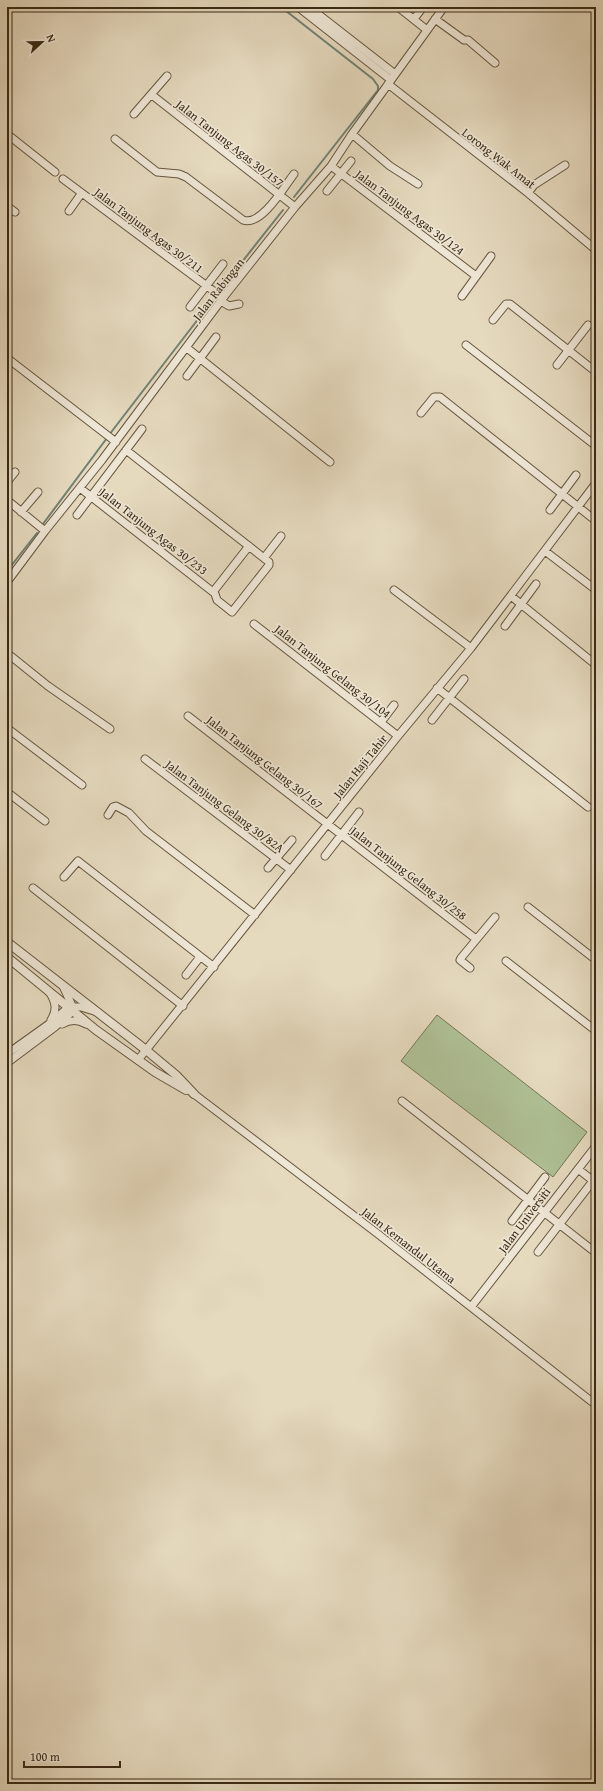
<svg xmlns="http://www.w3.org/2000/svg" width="603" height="1791" font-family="'Gentium Book Plus',serif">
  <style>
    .green { fill: #afc096; stroke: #747556 }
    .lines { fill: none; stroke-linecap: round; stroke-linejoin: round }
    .stream { stroke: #718073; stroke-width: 2 }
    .minor-casing { stroke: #65563f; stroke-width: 9 }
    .tertiary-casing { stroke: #65563f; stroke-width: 10 }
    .minor { stroke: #eee6d5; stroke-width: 7 }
    .tertiary { stroke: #eee6d5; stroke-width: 8 }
    .labels { text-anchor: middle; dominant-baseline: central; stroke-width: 3.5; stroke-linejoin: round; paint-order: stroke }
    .street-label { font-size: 12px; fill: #3a2a15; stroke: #eee6d5 }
  </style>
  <rect width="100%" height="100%" fill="#e5d9be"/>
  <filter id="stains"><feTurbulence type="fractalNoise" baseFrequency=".005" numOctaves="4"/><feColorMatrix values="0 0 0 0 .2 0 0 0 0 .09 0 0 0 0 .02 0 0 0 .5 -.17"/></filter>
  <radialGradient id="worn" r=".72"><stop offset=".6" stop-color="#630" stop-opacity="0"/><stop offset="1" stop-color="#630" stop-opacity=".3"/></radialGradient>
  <path class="green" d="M437,1015L587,1132L553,1177L401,1061Z"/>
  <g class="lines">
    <path class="stream" d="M281,7L373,79L378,86V90L294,197
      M223,286L283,210
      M109,435L212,301
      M43,524L107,438
      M7,571L37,533"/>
    <defs>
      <path id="minor" d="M298,7L391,80
        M309,7L395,74
        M398,7L427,30
        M414,19L423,7
        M435,19L464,40H468L495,63
        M388,84L528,193L596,250
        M152,95L295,207
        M134,114L167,76
        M7,134L55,172
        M352,134L390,166L418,184
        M115,139L157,172L179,174L186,177L243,220C261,227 284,187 294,174
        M331,166L476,276
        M63,179L223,298
        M327,191L351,161
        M528,193L534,185L565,165
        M7,206L15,212
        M69,211L81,194
        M462,296L491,256
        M221,301L229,306L239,304
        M190,307L223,264
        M493,320L506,304H510L596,372
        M466,345L596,446
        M187,348L330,462
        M7,358L116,442
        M557,365L588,325
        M187,376L216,337
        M421,413L434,397H440L596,521
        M126,450L269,562V565L232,612L217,600L215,594
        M7,482L15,472
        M80,488L213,592L249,546
        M7,500L45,531
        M550,510L576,475
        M21,512L38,492
        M77,515L142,429
        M545,551L596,590
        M264,558L281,536
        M7,582L45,531L102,460L223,298L295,207L331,166L352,134L444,7
        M394,590L471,648
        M511,596L596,665
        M254,624L398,736
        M505,626L536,584
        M7,653L48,686L110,729
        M437,688L588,807
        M188,716L476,939
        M432,720L464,679
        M381,722L394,705
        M7,728L82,785
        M145,759L291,870
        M7,792L45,821
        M108,815L113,807L116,806L129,813L146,831L255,915
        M325,856L359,812
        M268,868L292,840
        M64,877L78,861L214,967
        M33,888L183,1006
        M528,907L596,960
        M506,961L596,1031
        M470,968L460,960L461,958L495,917
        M186,975L200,957
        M50,993C56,1003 57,1010 51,1020
        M62,1024C70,1020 77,1019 86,1024
        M7,1054L49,1024L69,1007H81L94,1011
        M138,1060L398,736L471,648L596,483
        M7,1063L55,1027L74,1010L63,986
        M194,1094L378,1234L596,1405
        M402,1101L596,1253
        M578,1169L596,1183
        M512,1221L545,1177
        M538,1252L596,1177
        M471,1307L596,1146"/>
      <path id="tertiary" d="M7,942L146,1050L176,1075L194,1094
        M7,957L96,1030L155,1072L186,1090"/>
    </defs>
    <use href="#minor" class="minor-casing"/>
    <use href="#tertiary" class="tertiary-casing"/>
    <use href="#minor" class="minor"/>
    <use href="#tertiary" class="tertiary"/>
  </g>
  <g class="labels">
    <g class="street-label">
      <text transform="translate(230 143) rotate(38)">Jalan Tanjung Agas 30/157</text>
      <text transform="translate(499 158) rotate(38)">Lorong Wak Amat</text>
      <text transform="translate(410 212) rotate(37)">Jalan Tanjung Agas 30/124</text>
      <text transform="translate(149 230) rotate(37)">Jalan Tanjung Agas 30/211</text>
      <text transform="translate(218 289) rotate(-52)">Jalan Rabingan</text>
      <text transform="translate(154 531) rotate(38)">Jalan Tanjung Agas 30/233</text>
      <text transform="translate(333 671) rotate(38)">Jalan Tanjung Gelang 30/104</text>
      <text transform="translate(265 762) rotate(38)">Jalan Tanjung Gelang 30/167</text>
      <text transform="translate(360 766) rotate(-51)">Jalan Haji Tahir</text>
      <text transform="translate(225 806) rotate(37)">Jalan Tanjung Gelang 30/82A</text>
      <text transform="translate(409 873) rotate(38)">Jalan Tanjung Gelang 30/258</text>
      <text transform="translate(524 1220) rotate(-53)">Jalan Universiti</text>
      <text transform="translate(409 1245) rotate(38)">Jalan Kemandul Utama</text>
    </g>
  </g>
  <rect width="603" height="1791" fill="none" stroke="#e5d9be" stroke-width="24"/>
  <rect x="8" y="8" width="587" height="1775" fill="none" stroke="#3a2a15" stroke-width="2"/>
  <rect x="12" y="12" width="579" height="1767" fill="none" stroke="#3a2a15"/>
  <g transform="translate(42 42) rotate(68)" stroke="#eee6d5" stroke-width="3" paint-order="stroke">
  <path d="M0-3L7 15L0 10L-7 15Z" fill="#3a2a15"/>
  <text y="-6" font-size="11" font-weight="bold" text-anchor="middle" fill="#3a2a15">N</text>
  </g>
  <path d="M24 1761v6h96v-6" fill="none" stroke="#3a2a15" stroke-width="2"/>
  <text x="30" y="1761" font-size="12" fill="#3a2a15" stroke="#eee6d5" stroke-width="3" paint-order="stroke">100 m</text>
  <rect width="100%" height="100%" filter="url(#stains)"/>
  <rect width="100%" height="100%" fill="url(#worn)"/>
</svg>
